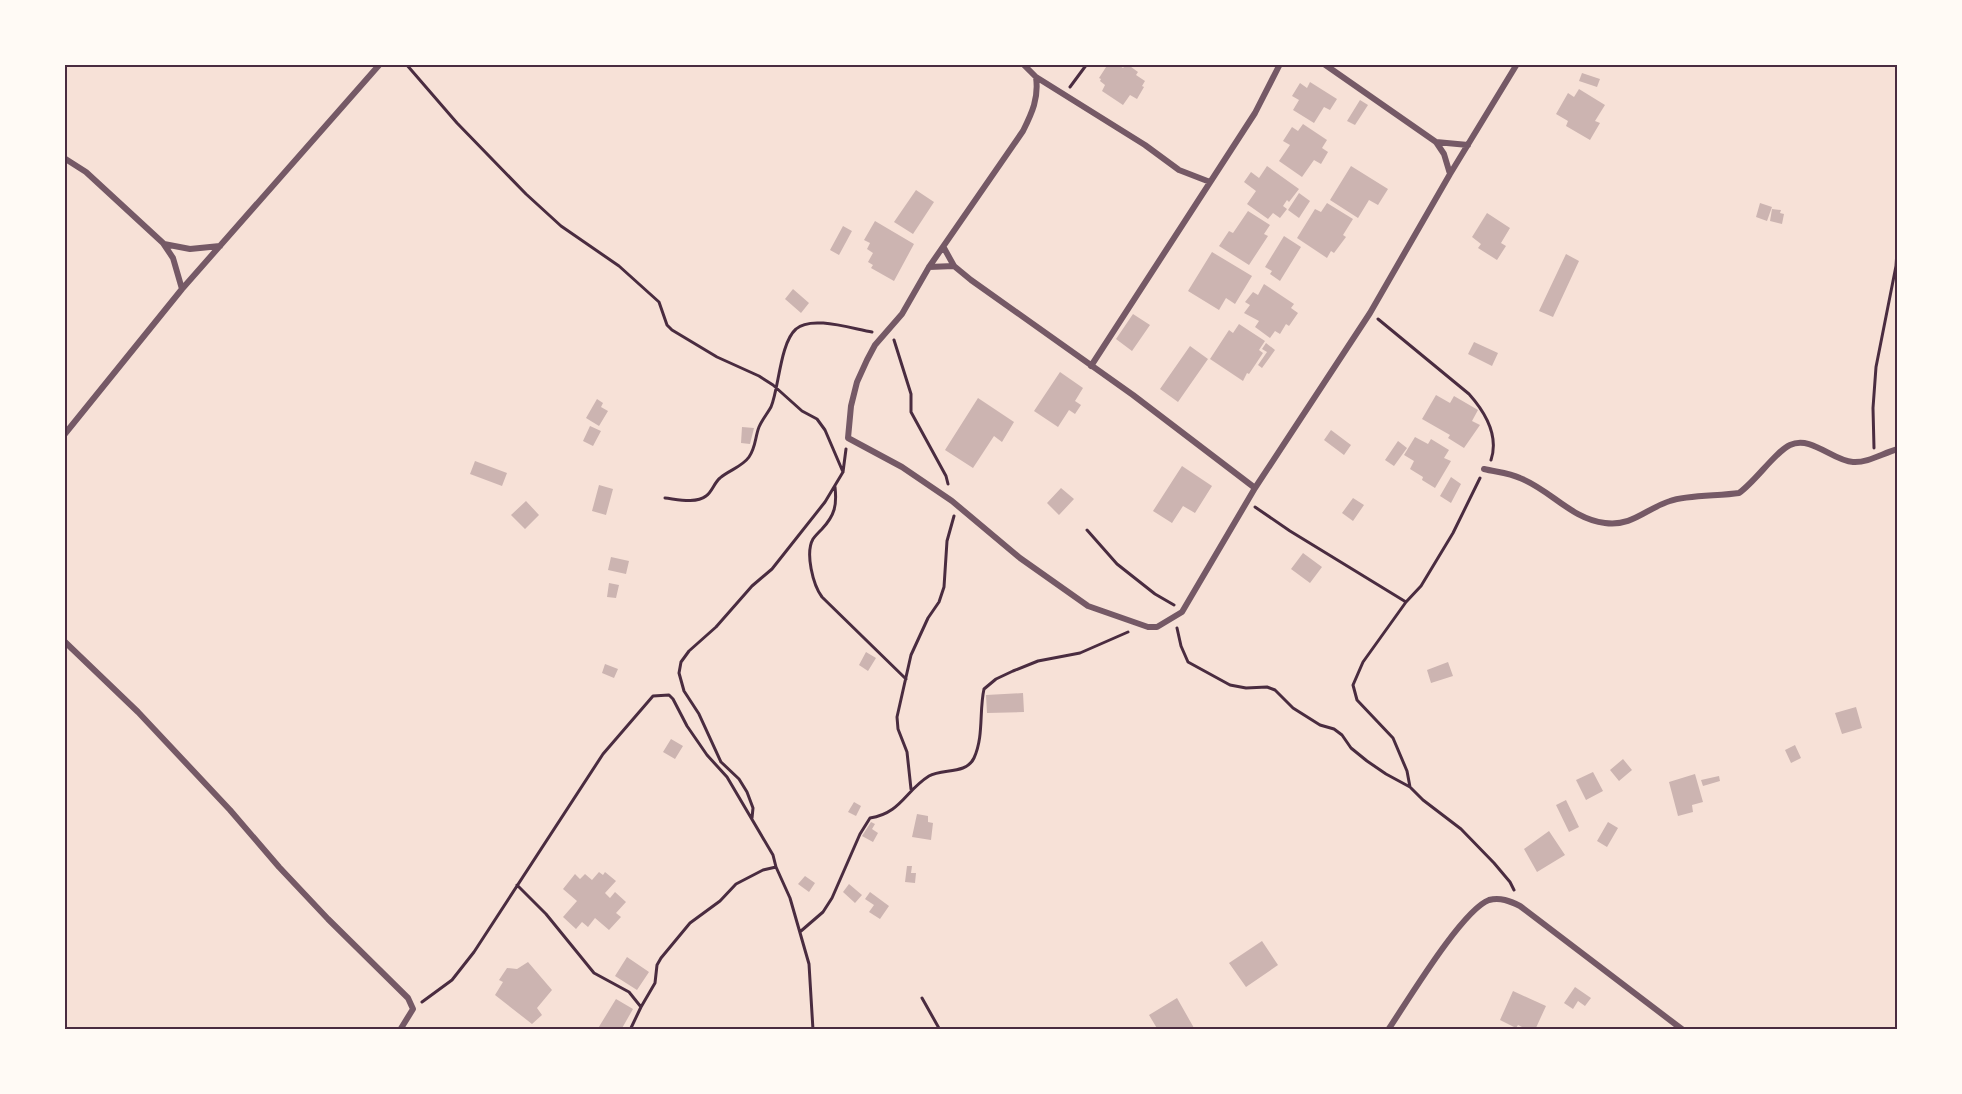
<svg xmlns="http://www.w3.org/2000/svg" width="1962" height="1094" font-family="'Varela Round',sans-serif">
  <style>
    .building { fill: #ccb4b1 }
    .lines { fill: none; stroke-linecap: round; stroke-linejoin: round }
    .path { stroke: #4a2c40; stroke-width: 3 }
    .minor { stroke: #755966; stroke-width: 6 }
    .neatline { fill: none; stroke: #4a2c40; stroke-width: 2 }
  </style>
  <rect width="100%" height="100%" fill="#f7e1d7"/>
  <path class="building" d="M1108,64H1117L1123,68L1127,64L1138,72L1136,75L1145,81L1142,86L1144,87L1137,99L1130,95L1123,105L1102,91L1105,85L1100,81L1101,79L1099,78Z
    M1582,73L1600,79L1597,87L1579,81Z
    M1310,82L1337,99L1330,110L1324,107L1314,123L1293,110L1299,100L1292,96L1300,83L1307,88Z
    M1579,89L1605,105L1595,121L1600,123L1590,140L1566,126L1568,121L1556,114L1568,93L1574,97Z
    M1360,100L1368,105L1355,125L1347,121Z
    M1303,124L1327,140L1322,148L1328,152L1321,164L1314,160L1302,177L1279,161L1290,145L1283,141L1292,127L1298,131Z
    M1267,166L1299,189L1289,202L1287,200L1283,206L1287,209L1280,218L1273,213L1268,219L1247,204L1256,191L1244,182L1251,172L1259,178Z
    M1351,166L1388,189L1378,205L1369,200L1358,218L1330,200Z
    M916,190L934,202L913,234L894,222Z
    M1299,193L1310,201L1299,218L1288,210Z
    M1327,203L1353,219L1343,235L1346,237L1334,253L1331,251L1327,258L1297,238L1315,209L1321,212Z
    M1760,203L1772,207L1767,221L1756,217Z
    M1772,209L1781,210L1780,213L1784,214L1782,224L1770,221Z
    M1248,211L1270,225L1264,234L1268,236L1249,265L1219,246L1229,231L1233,233Z
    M1487,213L1510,228L1501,243L1506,246L1497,260L1478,248L1481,244L1472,237Z
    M875,221L914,244L894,281L871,268L873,265L868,262L873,253L867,249L870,243L864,240Z
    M843,226L852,231L839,255L830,250Z
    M1284,236L1301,247L1280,281L1270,274L1272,271L1265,267Z
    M1212,252L1252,276L1235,304L1226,298L1219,310L1188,291Z
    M1566,254L1579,261L1553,317L1539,311Z
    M1264,284L1294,304L1291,308L1298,313L1289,326L1286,324L1280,334L1275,331L1270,338L1255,327L1259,321L1244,313L1250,305L1245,302L1253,292L1258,295Z
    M793,289L809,303L801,313L785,299Z
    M1133,314L1150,325L1132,351L1116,339Z
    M1239,324L1265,341L1259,350L1263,353L1249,374L1247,373L1243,381L1210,359L1229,330L1233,333Z
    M1474,342L1498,353L1492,366L1468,354Z
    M1266,343L1275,350L1262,368L1258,365L1267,352L1262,349Z
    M1190,346L1208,359L1178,402L1160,389Z
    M1060,372L1083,388L1075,401L1081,405L1075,414L1069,410L1058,427L1034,411Z
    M1436,395L1450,403L1454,396L1478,410L1472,421L1480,425L1464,448L1448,438L1450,435L1422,419Z
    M978,398L1014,422L1002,442L994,436L973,468L945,450Z
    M597,399L603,403L601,407L608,411L599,426L586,418Z
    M590,426L601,431L593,446L583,441Z
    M742,427L754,428L750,444L741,443Z
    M1331,430L1351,445L1344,455L1324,440Z
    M1415,437L1428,444L1431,439L1449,450L1444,458L1451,461L1435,488L1422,480L1423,477L1410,469L1414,461L1404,455Z
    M1398,441L1407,448L1394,466L1385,460Z
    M475,461L507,473L502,486L470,474Z
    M1182,466L1212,486L1195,513L1183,506L1172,523L1153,511Z
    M1451,477L1461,484L1451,503L1440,496Z
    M599,485L613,489L606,515L592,511Z
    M1061,488L1074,499L1059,515L1047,503Z
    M1353,498L1364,505L1353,521L1342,513Z
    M526,501L539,515L525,529L511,515Z
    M1303,553L1322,567L1310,583L1291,569Z
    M611,557L629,561L626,574L608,570Z
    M609,583L619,585L616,598L607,597Z
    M866,652L876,658L868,671L859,665Z
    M1448,662L1453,676L1431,683L1427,670Z
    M605,664L618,669L614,678L602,673Z
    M1023,693L1024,712L987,713L986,695Z
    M1856,707L1862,728L1842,734L1835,713Z
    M671,739L683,746L675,759L663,752Z
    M1795,745L1801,758L1791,763L1785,750Z
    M1623,759L1632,770L1619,781L1610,770Z
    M1593,772L1603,791L1586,800L1576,780Z
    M1695,774L1703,802L1692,805L1693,812L1678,816L1669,782Z
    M1719,776L1720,781L1703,786L1701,780Z
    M1566,800L1579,827L1569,832L1556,805Z
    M854,802L861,806L856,816L848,812Z
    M917,814L928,816V822L933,823L931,840L912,837Z
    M871,822L875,824L872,829L878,833L873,842L862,836Z
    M1608,822L1618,828L1607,847L1597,841Z
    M1549,831L1565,855L1537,872L1524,849Z
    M907,866H912L911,873H916L915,883L905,882Z
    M599,872L603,875L605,872L616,881L605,893L610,898L615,892L626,902L616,913L621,917L609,930L595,918L588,927L582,922L576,929L563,917L577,901L563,889L575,874L580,879L585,874L592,880Z
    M805,876L815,883L809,892L798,884Z
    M849,884L862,895L855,903L843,892Z
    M870,892L889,906L880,919L869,912L874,905L865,899Z
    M1262,941L1278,965L1246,987L1229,963Z
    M627,957L649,972L637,990L615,976Z
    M528,962L552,990L537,1008L542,1015L532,1024L495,995L503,982L499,980L507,968L517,969Z
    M1575,987L1591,998L1585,1006L1578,1001L1573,1009L1564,1003Z
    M1513,991L1546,1006L1535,1030H1528L1518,1025L1516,1028L1500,1020Z
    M1177,998L1194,1028L1158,1030L1149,1015Z
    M616,999L633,1009L621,1030H597Z"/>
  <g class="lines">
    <path class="path" d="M406,64L457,123L526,194L561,226L619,266L659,302L667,325L672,330L717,357L759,376L773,385L802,411L817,419L825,430L843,472
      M1070,87L1087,64
      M1378,319L1469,394C1485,412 1499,436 1491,460
      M894,340L911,394V412L946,476L948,484
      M1874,448L1873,408L1876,367L1896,266L1898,236
      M835,487C837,505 835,515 822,529C819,532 815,536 813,539C805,553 813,585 822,597L906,679
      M665,498C676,499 696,504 706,496C712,492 714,483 720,478C729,470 742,467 749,457C756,447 755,437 759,427C762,420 767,414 771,407C779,388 780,343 796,329C811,315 853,329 872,332
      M1255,507L1290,531L1406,602
      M1087,530L1117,564L1155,594L1174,605
      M1177,628L1181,646L1188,662L1230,685L1246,688L1267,687L1275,690L1293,708L1320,725L1334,729L1342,735L1351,748L1367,761L1386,774L1410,787L1423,800L1461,829L1494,863L1510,882L1514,890
      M1410,787L1407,771L1393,738L1357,700L1353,685L1363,662L1406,602L1421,586L1453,533L1480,478
      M911,789L907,752L898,729L897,717L911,655L928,618L939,602L944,587L947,541L954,516
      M752,818L753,808L747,792L739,779L721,762L699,714L684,691L679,673L681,662L689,651L716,627L752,586L772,569L825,502L843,472L846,449
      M517,885L546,914L594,973L629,992L641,1007L630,1030
      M801,931L823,912L832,898L860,834L870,818C901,813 905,791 929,776C942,768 966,775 974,758C984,736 979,711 984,689L996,679L1013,671L1038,661L1080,653L1128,632
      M922,998L940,1030
      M422,1002L452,980L474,952L603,754L653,696L669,695L673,699L687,726L707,755L727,777L773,855L776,867L790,898L809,964L813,1030
      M641,1007L655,983L657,965L661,958L690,923L720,901L736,884L763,870L776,867"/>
    <path class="minor" d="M1023,64L1036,77L1145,145L1179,170L1210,182
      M1324,64L1436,142L1444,154L1450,174
      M1036,77C1039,98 1032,113 1023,131L929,267L902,314L875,345L867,360L857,382L851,406L848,438L902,467L952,501L1020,558L1088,606L1148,627H1157L1182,612L1255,488L1370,313L1450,174L1517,64
      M1436,142L1468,145
      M64,158L86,172L163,243L173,258L182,289
      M164,244L190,249L220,246
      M944,248L954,266L971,280L1133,395L1255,488
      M929,267L954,266
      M1091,366L1255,113L1280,64
      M64,435L182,289L380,64
      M1484,469C1496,472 1509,473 1520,478C1551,490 1571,519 1605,523C1632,527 1647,508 1670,501C1687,495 1720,496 1739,493C1756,481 1775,452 1790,445C1811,435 1833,461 1853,462C1868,463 1883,453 1898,449
      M64,641L138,712L230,810L279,867L328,919L408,998L413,1009L400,1030
      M1388,1030C1407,1002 1462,910 1489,900C1500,897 1510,901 1520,906L1683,1030"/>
  </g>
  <rect width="1962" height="1094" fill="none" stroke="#fffaf5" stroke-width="132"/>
  <rect x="66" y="66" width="1830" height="962" class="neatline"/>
</svg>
